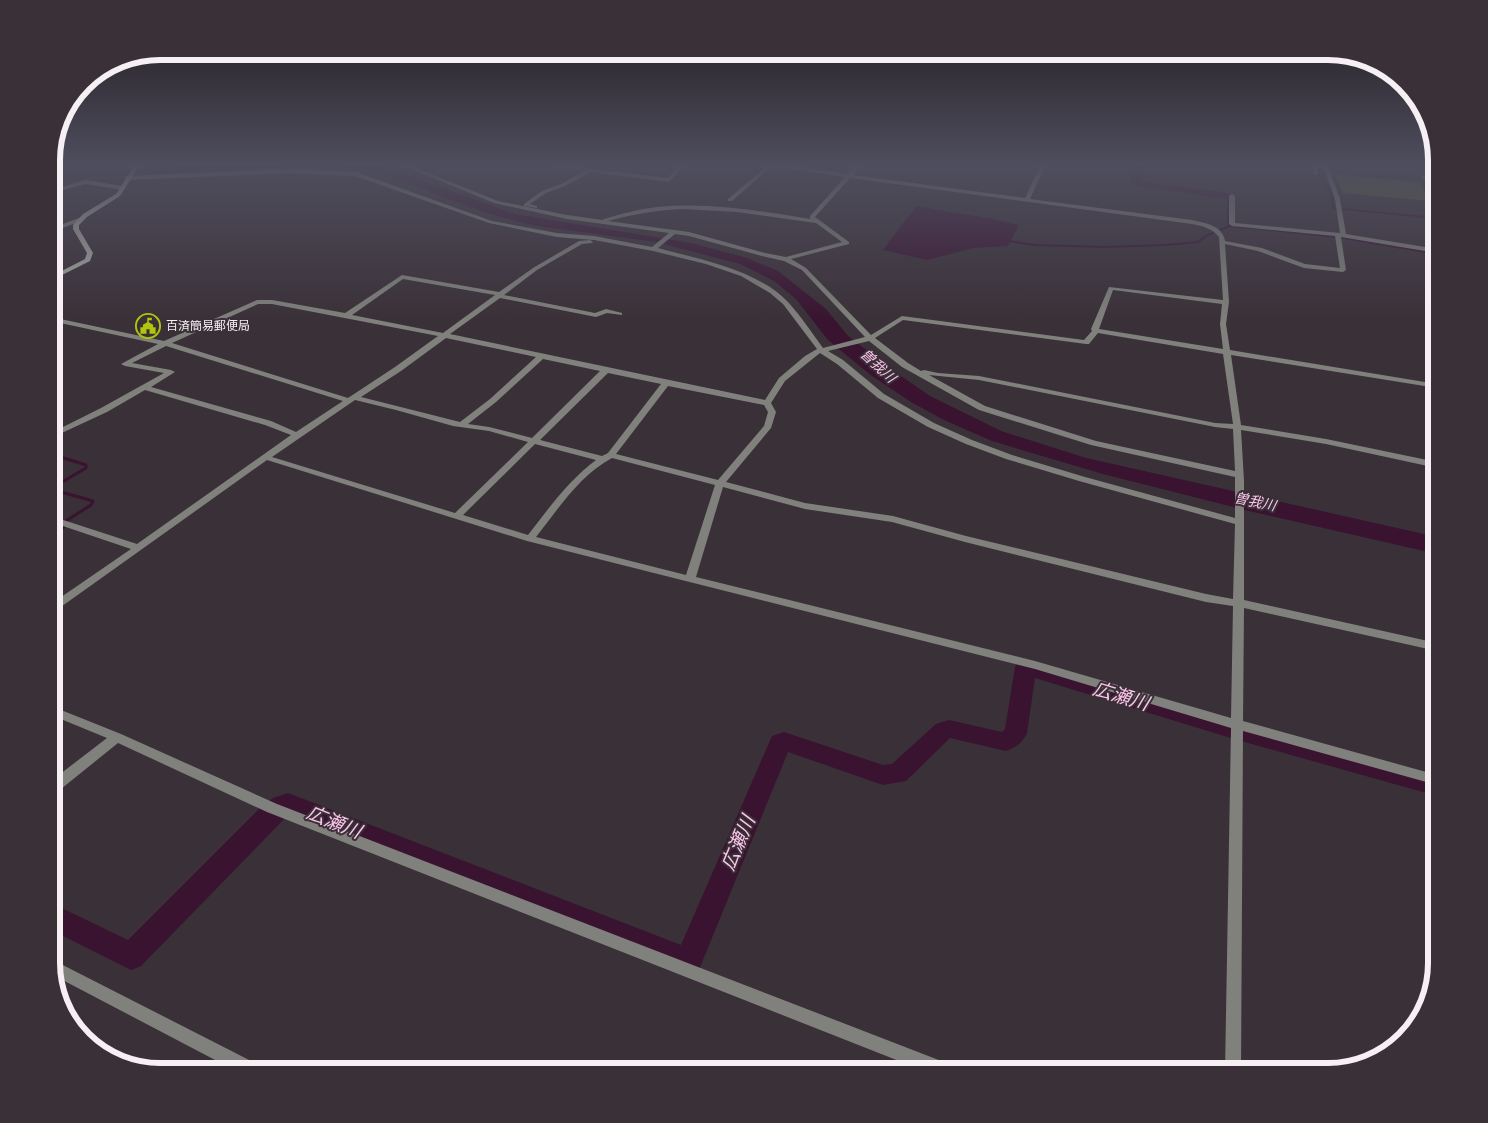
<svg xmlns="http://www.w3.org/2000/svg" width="1488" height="1123" font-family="'Fira Sans Condensed','Noto Sans JP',sans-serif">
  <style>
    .green { fill: #515930 }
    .water { fill: #391330 }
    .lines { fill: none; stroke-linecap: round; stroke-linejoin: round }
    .stream-far1 { stroke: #391330; stroke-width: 2 }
    .stream { stroke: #391330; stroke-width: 3 }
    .river { fill: #391330; fill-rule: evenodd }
    .minor { fill: #80817c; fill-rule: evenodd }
    .secondary { fill: #abada5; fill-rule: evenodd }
    .labels { text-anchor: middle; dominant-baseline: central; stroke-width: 4; stroke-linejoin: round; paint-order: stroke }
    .far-poi-label { font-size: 12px; fill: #f6eff4; stroke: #3a3037; text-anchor: start }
    .far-water-label { font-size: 14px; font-style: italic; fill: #fec5ec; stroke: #3a3037 }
    .near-water-label { font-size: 19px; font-style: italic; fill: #fec5ec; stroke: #3a3037 }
    .rim { fill: none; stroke: #f6eff4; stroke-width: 6 }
  </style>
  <rect width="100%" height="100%" fill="#3a3037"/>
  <path class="green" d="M1334,174L1420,183L1430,201L1343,193Z"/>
  <path class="water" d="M202,166H306L52,178V174Z
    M330,166H379L396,171L515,214L691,243L747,258L778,271L826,309L848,336L898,374L930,396L1001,431L1086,458L1437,537V554L1249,511L1103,474L992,441L944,420L911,402L872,376L828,340L796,299L774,281L740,264L656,242L537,226L512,220L481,211L378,172Z
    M916,206L992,219L1019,225L1008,246L973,248L927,260L883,250Z"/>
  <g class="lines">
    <path class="stream-far1" d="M1319,166L1321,176L1331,192L1333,208L1425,217L1430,219L1433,236L1437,237
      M1228,196V223L1230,226
      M1008,241L1035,245L1103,247L1165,245L1198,242L1208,235L1230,226L1338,237L1437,254"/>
    <path class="stream" d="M51,431L58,435L51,439
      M51,454L86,465V468L57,485L54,490L93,501L91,505L58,526L51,524"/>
    <path class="river" d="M1134,166H1144L1140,181L1228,193L1233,196L1228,199L1132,185L1130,183Z
      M58,520L64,522L67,526L57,535L51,537V522Z
      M1026,659L1234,721L1437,776V796L1234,739L1035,678L1027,733C1023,742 1016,748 1006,751L950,738L906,781L883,785L788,752L698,972L688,976L289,814L141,966L131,970L51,930V903L128,940L262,806L273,798L288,793L681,945L772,736L784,732L883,765L892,764L936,724L949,720L1002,732L1005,729L1015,667L1018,661Z"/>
    <path class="minor" d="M404,166H411L498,201L567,215L603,220L604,219C621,214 639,209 657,207C708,202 760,211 810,219V216L845,177L774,166H789L848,174L855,166H860L853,175L1025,198L1040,166H1045L1030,199L1192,220C1204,223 1223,225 1225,241L1262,248L1305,264L1340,268L1335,236L1232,226L1229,224V196L1232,194L1235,196V223L1340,233L1335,199L1323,166H1328L1340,199L1346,234L1437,249V253L1341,237L1346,270L1343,272L1304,268L1258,251L1225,244L1229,302L1226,324L1230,350L1437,384V388L1231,355L1241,425L1326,439L1437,462V468L1326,444L1241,430L1244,481V600L1437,643V651L1244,608L1243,721L1437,775V785L1243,731L1241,1072H1225L1231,728L1035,669L527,541L267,460L51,614V604L131,549L51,522V516L137,544L291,435L265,425L145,390L107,412L51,438V433L101,408L164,373L125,366L121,364L158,344L51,321V317L164,341L257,300H272L345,313L402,275L499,292L533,268L579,241L590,240L593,242L592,243L582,244L537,270L504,295L595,313L606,309L622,313V315L607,313L596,317L500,298L450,334L765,400L779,378L805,356L817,349L783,304L770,293L741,276L706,264L653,251L594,240L557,237L489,223L355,176L289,173L127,180L124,178L127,176L289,169L356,172L492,221L557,233L594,236L652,247L669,233L567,219L494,203ZM850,178L1192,224C1202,226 1212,228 1219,237L1223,300L1109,287L1091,329L1092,331L1084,340L902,316L871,335L806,268L791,259L849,244V242L815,217ZM684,209L737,212L816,223L842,242L786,257L765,253L689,232L608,221C634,214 657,210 684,209ZM675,234L689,236L762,256L784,261L802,270L865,337L823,348C812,333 801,316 788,302C758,270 699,259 658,248ZM403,279L495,295L443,333L352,315ZM1113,290L1222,304L1220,324L1223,349L1099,329ZM258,304H272L438,336L395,367L348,398L172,343ZM903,320L1086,344H1089L1098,333L1223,354L1233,424L1215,423L979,376L938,373L924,370L921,371L908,363L875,338ZM446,338L536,357L490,399L460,422L361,397L401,371ZM869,341L902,367L979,410L1091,445L1235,477V518L1085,477L1012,455L972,440L934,423L884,394L843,360L828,351ZM166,346L343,401L296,432L271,421L151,387L175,372L171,370L132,363ZM820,353L837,364L878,398L928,427L966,444L1006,459L1079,481L1235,524L1233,599L1206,594L966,536L893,516L805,503L726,482L771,428L776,412L771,403L785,381ZM543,359L600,371L532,438L489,427L468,424L496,402ZM608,373L661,384L608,453L602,456L540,440ZM929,375L979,380L1215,427L1233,429L1235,471L1096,441L985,406ZM668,386L764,405L768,412L764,426L718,480L616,454ZM355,400L396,410L453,426L489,431L528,442L455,513L272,457ZM535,444L596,460C568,481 549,508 528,535L463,515ZM612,458L715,485L686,575L536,537C559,508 579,476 612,458ZM723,487L805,509L892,522L965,542L1206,602L1233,606L1231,718L1035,661L696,577Z
      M550,166H566L668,178L679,166H684L669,182L591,172L565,186L546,193L530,204L537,206V208L524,206V204L542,191L561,184L584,171Z
      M767,166H772L732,201H728V199Z
      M1312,166H1317L1318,175H1314Z
      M1423,175L1437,177V181L1421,178Z
      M85,180L123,186L126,188L123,190L85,184L52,193V190Z
      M79,218L82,220L81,221L52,232V228Z
      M51,706L121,734L277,804L949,1064L955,1066L957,1072H927L267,812L118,743L56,793L51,794V781L107,738L51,715Z
      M51,959L261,1066L263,1072H238L53,975Z"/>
    <path class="secondary" d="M134,166H139L120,196L87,217L79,225V229L93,253L90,261L52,280V276L85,259L87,253L73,229V225L83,214L116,194Z"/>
  </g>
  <linearGradient id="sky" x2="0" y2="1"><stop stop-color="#201a1e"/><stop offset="0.51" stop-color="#4f4e5e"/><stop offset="1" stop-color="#4f4e5e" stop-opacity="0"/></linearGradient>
  <rect width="1488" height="323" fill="url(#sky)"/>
  <defs>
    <symbol id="civic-ring" viewBox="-11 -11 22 22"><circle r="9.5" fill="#3a3037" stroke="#aec60b" stroke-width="1.5"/><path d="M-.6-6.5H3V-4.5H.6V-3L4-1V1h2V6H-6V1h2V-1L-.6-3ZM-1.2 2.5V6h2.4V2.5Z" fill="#aec60b"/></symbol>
  </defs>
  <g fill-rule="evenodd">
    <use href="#civic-ring" x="134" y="312" width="28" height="28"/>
  </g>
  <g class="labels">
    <g class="far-poi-label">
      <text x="166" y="326">百済簡易郵便局</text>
    </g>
    <g class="far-water-label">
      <text transform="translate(878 366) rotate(43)">曽我川</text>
      <text transform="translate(1255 502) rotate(12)">曽我川</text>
    </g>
    <g class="near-water-label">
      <text transform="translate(1121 696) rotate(17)">広瀬川</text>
      <text transform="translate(334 822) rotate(22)">広瀬川</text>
      <text transform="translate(738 843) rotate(-67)">広瀬川</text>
    </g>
  </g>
  <path d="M0 0H1488V1123H0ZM160 60H1328A100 100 0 0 1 1428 160V963A100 100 0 0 1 1328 1063H160A100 100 0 0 1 60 963V160A100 100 0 0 1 160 60Z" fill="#3a3037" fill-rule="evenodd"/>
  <path class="rim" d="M160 60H1328A100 100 0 0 1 1428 160V963A100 100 0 0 1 1328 1063H160A100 100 0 0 1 60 963V160A100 100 0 0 1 160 60Z"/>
</svg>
